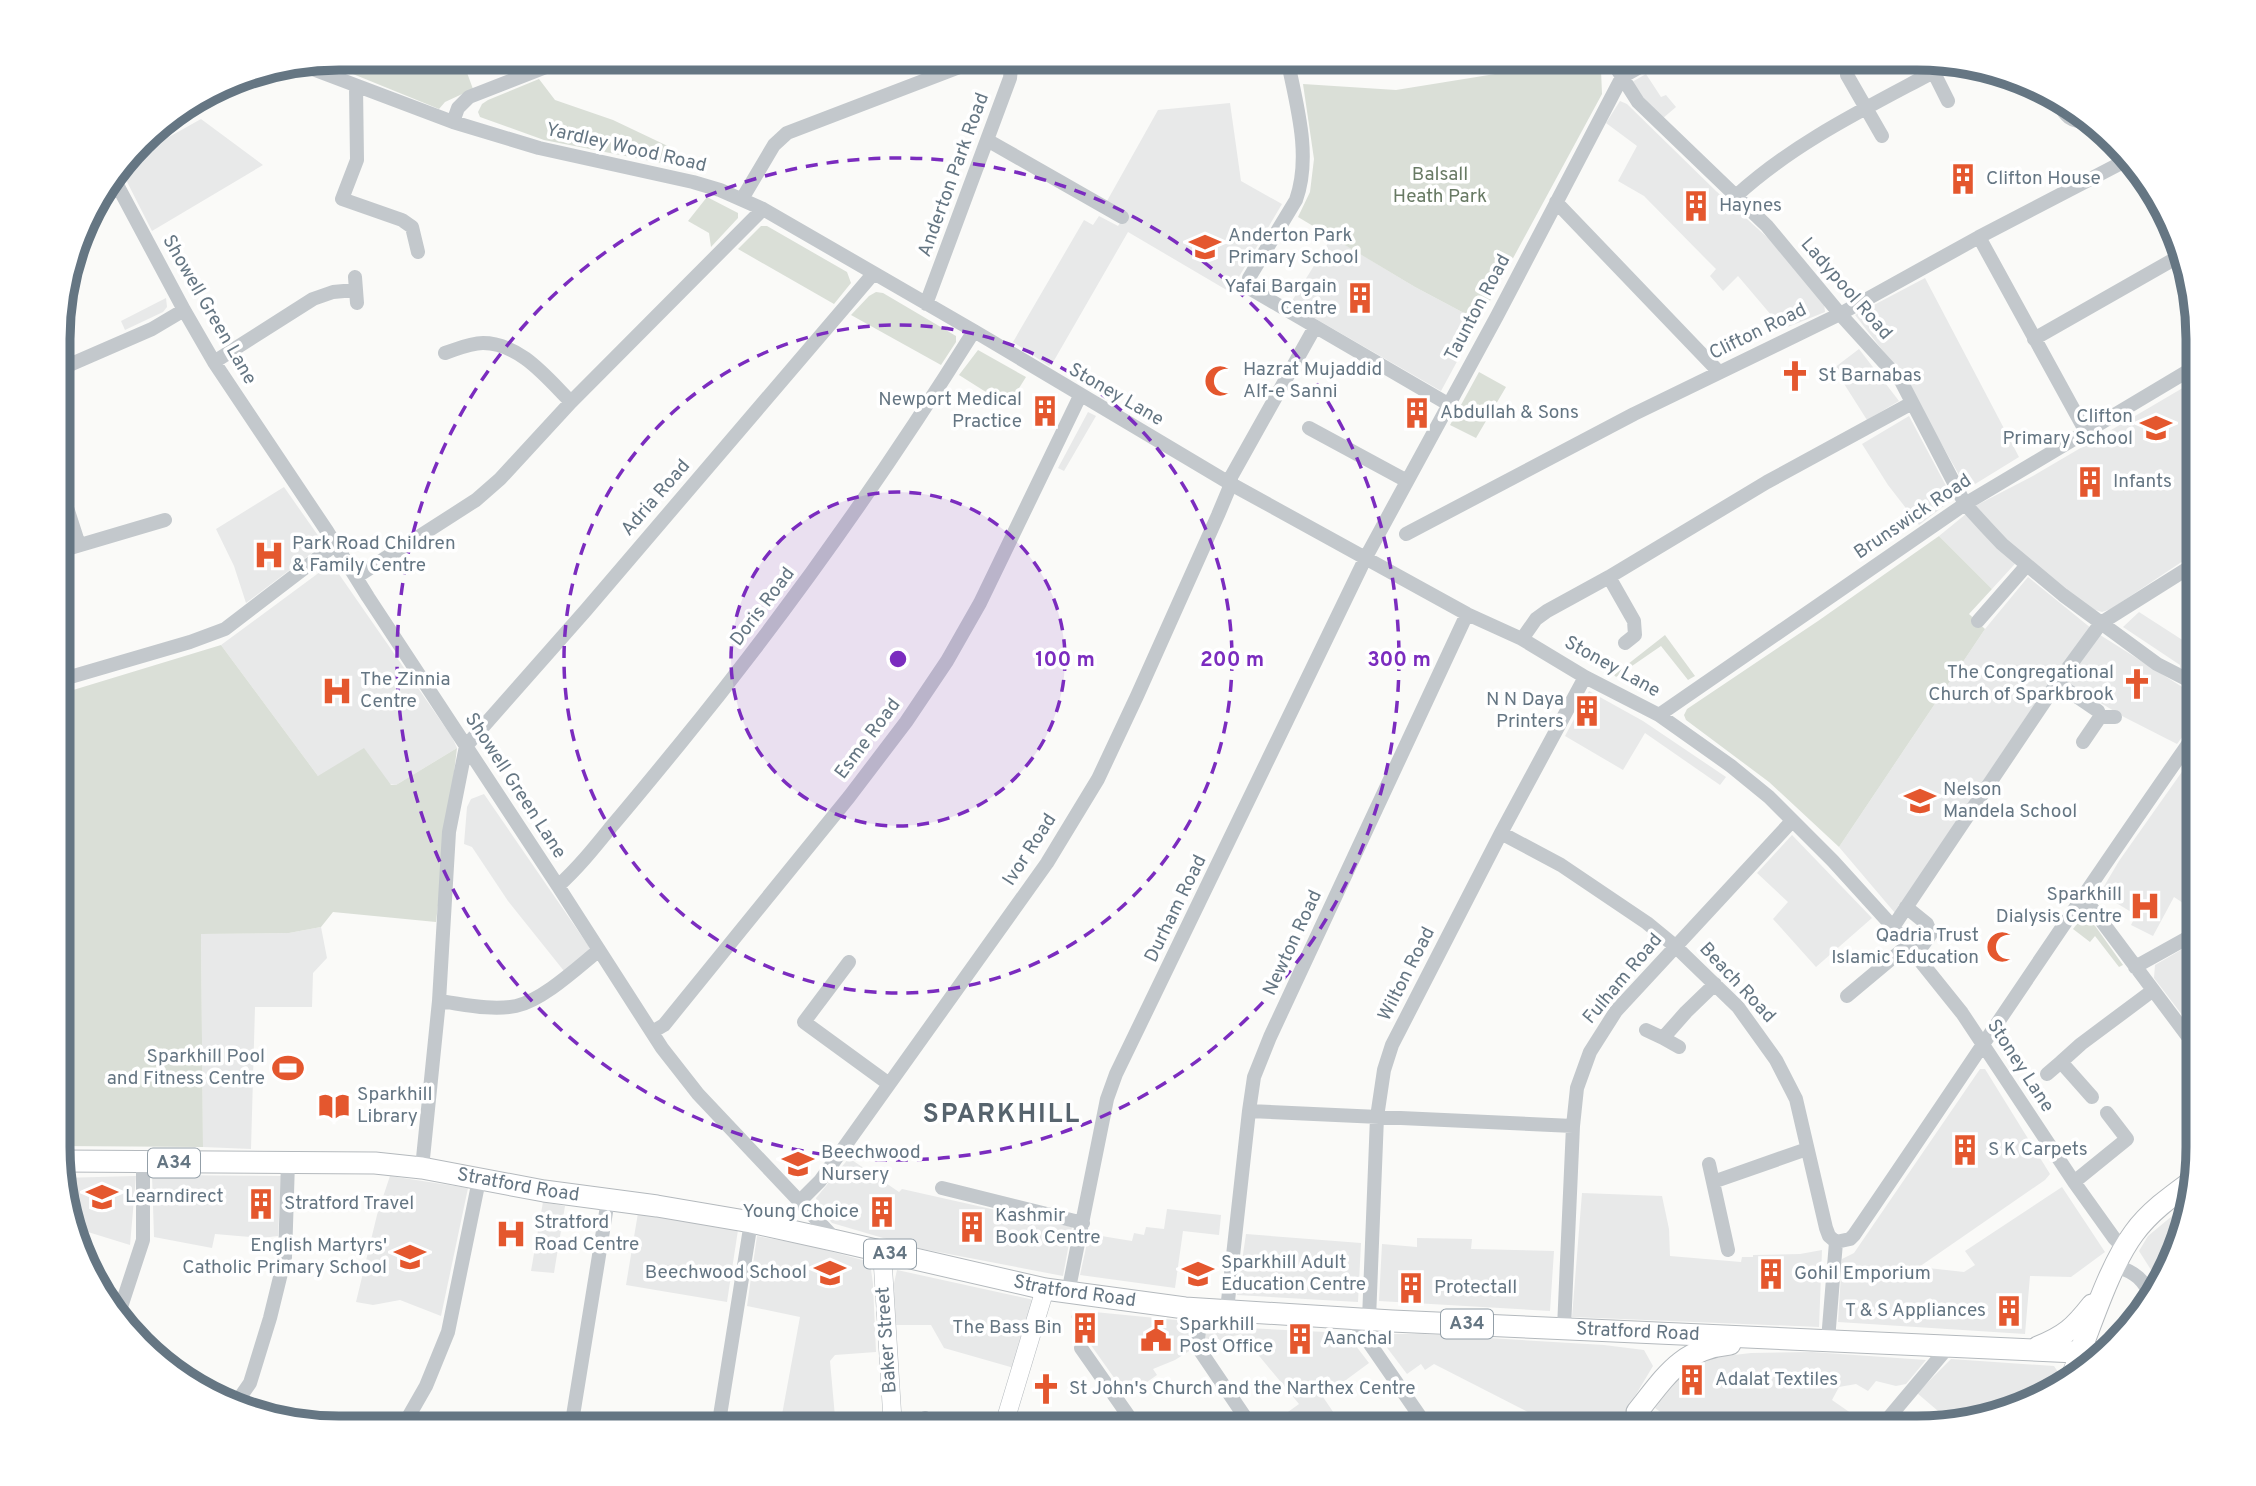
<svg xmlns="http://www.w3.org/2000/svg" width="2256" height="1486" font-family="Overpass,sans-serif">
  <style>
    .built { fill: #e8e9e9 }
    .green { fill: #dadfd7 }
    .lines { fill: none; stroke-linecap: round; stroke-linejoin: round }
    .major-casing { stroke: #b5babe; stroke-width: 19 }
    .highway-casing { stroke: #b4b9bd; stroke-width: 23 }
    .minor { stroke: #c3c8cc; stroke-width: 14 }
    .major { stroke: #fff; stroke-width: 18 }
    .highway { stroke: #fff; stroke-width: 21 }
    .ring { fill: none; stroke: #7b2cbf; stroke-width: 3.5; stroke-dasharray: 12 9 }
    .labels { text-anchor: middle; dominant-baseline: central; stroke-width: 7; stroke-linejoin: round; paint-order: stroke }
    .shield { fill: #fff; stroke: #939fa8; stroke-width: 2 }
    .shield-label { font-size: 18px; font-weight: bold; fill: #657683 }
    .street-label { font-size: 19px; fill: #657683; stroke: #fff }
    .park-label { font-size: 19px; fill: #687a64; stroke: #fff }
    .poi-label { font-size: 19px; fill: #657683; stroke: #fff; text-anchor: start }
    .district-label { font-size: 26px; font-weight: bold; letter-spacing: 2px; fill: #57646e; stroke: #fff }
    .rim { fill: none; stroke: #657683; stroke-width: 9 }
    .centre { fill: #7b2cbf; stroke: #fff; stroke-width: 3.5 }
    .ring-label { font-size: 21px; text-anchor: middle; font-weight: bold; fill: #7b2cbf; stroke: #fff; stroke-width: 7; stroke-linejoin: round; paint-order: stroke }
  </style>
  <rect width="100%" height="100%" fill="#fafaf8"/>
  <path class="built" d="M1646,74L1661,97L1666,95L1676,107L1662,119L1632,86V82Z
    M1620,101L1627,104L1716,191L1768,238L1824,303L1825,312L1783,329L1738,276L1723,291L1710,276L1716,269L1704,257L1644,196L1618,181L1637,146L1606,123Z
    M1230,103L1241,181L1282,204L1230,292L1128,232L1052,364L1049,366L1013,342L1084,220L1093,225L1099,216L1118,226L1127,213L1107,201L1158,110Z
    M201,119L263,165L152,231L121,170L128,160Z
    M1332,237L1415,287L1479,321L1441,391L1290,304Z
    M1925,278L2019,457L1967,489L1904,378L1855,315Z
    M166,298L167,307L163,312L125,330L121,321Z
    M1859,349L1899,401L1867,420L1834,368Z
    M2198,379V551L2111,609L2102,612L2089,608L2023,555L1992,589L1939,536L1977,505L2031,477Z
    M1088,412L1096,416L1064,471L1058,468Z
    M1909,416L1953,499L1919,525L1888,485L1862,444Z
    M284,487L324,544L246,603L234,566L216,529Z
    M328,566L334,567L452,737L457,748L396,785L318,776L221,645Z
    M2028,577L2097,633L2198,697V716L2177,744L2124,717L2054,675L1895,913L1839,847L1985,629Z
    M2139,612L2198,650V677L2180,668V665L2123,627Z
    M1589,691L1643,721L1726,777L1720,785L1645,733L1623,770L1565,736Z
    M2198,749V913L2174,897L2153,936L2131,925L2136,915L2100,893L2119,861Z
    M484,794L592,951L564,971L508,901L472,847L464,844L467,807L471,799Z
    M1792,835L1872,918L1816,967L1773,919L1788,902L1757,873Z
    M321,927L327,958L313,973L312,1007H255L251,1149L203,1147L201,934L289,933Z
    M2198,940V1011L2186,1020L2154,978L2155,965Z
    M1980,1069H1985L2050,1174L2045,1180L1919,1267L1964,1272L1975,1265L1965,1251L2062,1187L2105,1252L2071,1277L2030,1276L2025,1334L1838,1322L1842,1259L1854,1253Z
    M849,1158L899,1192L902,1189L1072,1227L1063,1276L917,1248L832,1223L818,1208L816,1198Z
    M152,1175L281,1176L278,1236L262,1238L215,1234L212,1248L154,1237Z
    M136,1176L130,1245L75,1228L60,1178Z
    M390,1176L468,1188L441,1316L400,1300L373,1305L356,1302L377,1215Z
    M1582,1193L1662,1196L1669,1229L1670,1256L1741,1262L1742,1257H1753V1255L1800,1254L1822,1250L1819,1327L1572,1317Z
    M2190,1201L2183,1238L2160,1284L2139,1251L2148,1236Z
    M543,1202L565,1206L554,1273L531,1271Z
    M1167,1209L1221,1215L1219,1235L1183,1231L1175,1288L1080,1275L1089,1234L1132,1241L1134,1233L1144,1235L1146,1227L1164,1229Z
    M638,1213L738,1230L727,1302L626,1285Z
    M1246,1234L1361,1243L1358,1302L1237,1295Z
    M757,1236L807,1245L870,1262L873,1284L876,1352L835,1355L830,1361L836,1428H825L781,1420L800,1317L747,1306Z
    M1417,1238L1472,1239L1471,1249L1554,1251L1550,1311L1379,1301L1382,1244L1417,1247Z
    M897,1270L1034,1300L1014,1368L944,1348L931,1325H896L892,1292Z
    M1074,1310L1207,1323L1226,1325V1327L1346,1333L1369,1363L1323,1397L1344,1428H1266L1299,1404L1241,1334L1234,1336L1212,1351L1205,1341L1175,1360L1153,1369L1157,1375L1127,1396L1071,1317Z
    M1383,1334H1423L1604,1345L1644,1350L1653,1366L1616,1428H1593L1569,1412L1557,1427L1434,1364L1425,1370L1421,1364L1407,1374L1385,1345Z
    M1812,1352L1926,1360L1906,1384L1896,1386L1876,1381L1868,1391L1856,1384L1839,1387L1832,1400L1868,1425L1866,1428H1682L1655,1408L1676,1377L1690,1364L1717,1357L1751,1353Z
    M1951,1359L2054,1366L2060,1375L2053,1392L1952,1423L1917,1393Z"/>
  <path class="green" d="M339,58H429L466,70L473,89L445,102L439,109L321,61Z
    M1575,58H1594L1601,70L1602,94L1479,321L1415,287L1298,217L1310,192L1314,159L1303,84L1396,90L1539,67Z
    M539,79L555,100L613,120L674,149L666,164L544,140L480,117L478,112L482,104L488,100Z
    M707,197L738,213V218L711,247L709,233L688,221Z
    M761,226H767L847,272L851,283L834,304L738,249Z
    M876,292L883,293L956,336V342L941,365L851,315L869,296Z
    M978,350L1026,377L1008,406L959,375Z
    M1479,372L1506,387L1476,438L1450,425Z
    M1939,536L1992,589L1969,614L1985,629L1839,847L1769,782L1686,720L1684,715L1687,709L1818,621Z
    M1665,635L1695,676L1688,680L1661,646L1616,677L1614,675Z
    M221,645L318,776L364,748L391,785H396L457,748L436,922L333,912L321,927L289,933L201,934L203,1147L60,1146V694Z
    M2084,915L2088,916L2123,965L2119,967L2095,936L2090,942L2073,929Z"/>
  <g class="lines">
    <defs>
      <path id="major" d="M879,1251L883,1267L893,1428
        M2068,1381L2080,1352
        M1003,1428L1045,1289"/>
      <g id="highway">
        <path id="s1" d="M60,1161L375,1163L422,1168L544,1191L657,1206L751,1222L837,1241L1045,1289L1185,1308L1392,1321L2098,1353"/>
        <path d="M2038,1347C2065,1336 2074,1328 2092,1305"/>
        <path d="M2080,1352C2094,1316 2111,1264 2134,1233C2150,1211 2173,1195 2195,1179"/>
        <path d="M1637,1412C1666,1376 1681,1349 1730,1344"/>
      </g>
    </defs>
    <use href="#major" class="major-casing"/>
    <use href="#highway" class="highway-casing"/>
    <path class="minor" d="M1287,58C1296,103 1312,155 1296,200L1249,278V288L1448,404
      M1610,58L1638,102L1767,226L1840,314L1901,381L1965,504L1986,527L2002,544L2063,595L2157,664L2198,685
      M1927,59L1948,101
      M302,65L453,122L539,148L693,182L720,190L763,209L974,331L1231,484L1467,614L1522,639L1585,677L1659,715L1731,766L1769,797L1833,861L1893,927L1962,1013L2074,1182L2114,1238L2124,1248
      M1847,75L1882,136
      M1622,77L1656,58
      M356,86L357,160L342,199L402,220L412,227L418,252
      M2054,96C2065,114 2066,122 2089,122
      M453,122L458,108L469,97L569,58
      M987,140L1122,217
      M114,179L184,310L214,362L327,531L368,597L558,886L662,1048L698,1094L836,1240
      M1736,196C1798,139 1877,103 1950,63
      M99,199L119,188
      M742,199L774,145L787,133L983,58
      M1556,202L1719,372
      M1979,237L2086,432
      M355,277L357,303
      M926,304L1010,78L1012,58
      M2034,339L2178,257
      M445,353C457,349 470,343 483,343C520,343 547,378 571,402
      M214,362L313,299L333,292L355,290
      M60,369L152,329L184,310
      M1309,428L1407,481
      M60,486L79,545
      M1406,534L1634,414L1840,314L1979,237L2125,161
      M60,551L165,520
      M356,577L476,500L500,479L571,402L763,209
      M1609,577L1634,621L1635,635L1625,643
      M1978,621L2027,565
      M1522,639L1536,619L1547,611L1609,577L1767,482L1912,403
      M60,680L190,642L225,629L336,544
      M2057,683L2098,711L2100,717L2083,742
      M1659,715L1965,504L2198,365
      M2100,717H2115
      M1501,833L1561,865L1647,923L1675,946L1738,1007L1776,1060L1796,1099L1826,1228L1829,1236L1836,1242
      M558,886C578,868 594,848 611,827C634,800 656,773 679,745C786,614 884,475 974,331
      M2082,895L2198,1050
      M1906,907L1927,924L1931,934L1923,945
      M1893,927L2057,683L2101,623L2198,562
      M849,962L804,1022L889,1084
      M2135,967L2198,932
      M1847,996L1908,945
      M439,1001C463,1004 491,1011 516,1006C543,1000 577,968 598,951
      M1646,1030L1663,1038
      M652,1032L664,1025L849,797L906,722L947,661L980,603L1080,396
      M1679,1047L1663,1038L1686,1012L1715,984
      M2047,1074L2061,1062
      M2092,1097L2061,1062L2081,1044L2152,991
      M1249,1111L1573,1126
      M1709,1164L1713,1182
      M422,1168L439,1001L449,832L466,746L586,610L873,274
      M2074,1182L2127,1139L2107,1113
      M942,1188L1083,1223
      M800,1201L820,1181L1047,863L1098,779L1137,696L1218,515L1231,484V477L1315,327
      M1836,1242L1850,1239L1854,1235C1969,1067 2081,896 2198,730
      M1728,1250L1713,1182L1807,1149
      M2116,1266C2137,1273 2142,1279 2153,1298
      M1068,1293L1107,1099L1116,1074L1366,557L1497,316L1622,77
      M1202,1309L1197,1346L1249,1423
      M1227,1310L1249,1111L1254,1077L1270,1037L1467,614
      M119,1313L143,1240V1162
      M1352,1318L1428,1428
      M1369,1319L1377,1117L1384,1070L1392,1045L1501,833L1585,677
      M1564,1328L1573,1126L1577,1088L1590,1052L1616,1011L1792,821
      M1828,1340L1836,1242
      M1081,1348L1137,1428
      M234,1406L250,1383L270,1318L285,1257L288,1162
      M925,1418L927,1428
      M402,1428L426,1386L448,1332L479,1180
      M571,1428L608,1200
      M718,1428L751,1222
      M1880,1428L1949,1346"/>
    <use href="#major" class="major"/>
    <use href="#highway" class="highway"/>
  </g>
  <circle cx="898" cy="659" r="167" fill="#7b2cbf" fill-opacity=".12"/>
  <g class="ring">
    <circle cx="898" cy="659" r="167"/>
    <circle cx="898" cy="659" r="334"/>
    <circle cx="898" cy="659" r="501"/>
  </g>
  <defs>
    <symbol id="building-bare" viewBox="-9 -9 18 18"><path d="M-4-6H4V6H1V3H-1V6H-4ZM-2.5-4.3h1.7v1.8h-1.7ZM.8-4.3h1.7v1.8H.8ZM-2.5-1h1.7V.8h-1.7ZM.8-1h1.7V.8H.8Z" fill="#e4572e" stroke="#fff" stroke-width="2.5" paint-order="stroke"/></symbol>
    <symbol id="school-bare" viewBox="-9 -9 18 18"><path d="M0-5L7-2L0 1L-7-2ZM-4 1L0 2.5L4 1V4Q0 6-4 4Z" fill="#e4572e" stroke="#fff" stroke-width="2.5" paint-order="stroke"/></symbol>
    <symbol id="church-bare" viewBox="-9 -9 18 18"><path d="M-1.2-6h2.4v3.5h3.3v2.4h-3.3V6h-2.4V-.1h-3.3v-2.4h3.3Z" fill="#e4572e" stroke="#fff" stroke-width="2.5" paint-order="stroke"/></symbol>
    <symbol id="mosque-bare" viewBox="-9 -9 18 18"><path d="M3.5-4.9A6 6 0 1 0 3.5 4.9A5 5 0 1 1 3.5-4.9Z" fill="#e4572e" stroke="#fff" stroke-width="2.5" paint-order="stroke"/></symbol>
    <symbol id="hospital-bare" viewBox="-9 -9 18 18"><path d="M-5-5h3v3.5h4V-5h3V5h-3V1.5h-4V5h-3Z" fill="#e4572e" stroke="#fff" stroke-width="2.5" paint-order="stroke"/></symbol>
    <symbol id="stadium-bare" viewBox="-9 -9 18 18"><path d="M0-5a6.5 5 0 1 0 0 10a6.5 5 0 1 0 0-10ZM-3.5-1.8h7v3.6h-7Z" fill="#e4572e" stroke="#fff" stroke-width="2.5" paint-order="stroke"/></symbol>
    <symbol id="library-bare" viewBox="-9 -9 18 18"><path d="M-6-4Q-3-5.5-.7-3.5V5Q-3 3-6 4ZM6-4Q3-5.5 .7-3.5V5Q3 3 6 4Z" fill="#e4572e" stroke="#fff" stroke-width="2.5" paint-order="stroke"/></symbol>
    <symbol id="university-bare" viewBox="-9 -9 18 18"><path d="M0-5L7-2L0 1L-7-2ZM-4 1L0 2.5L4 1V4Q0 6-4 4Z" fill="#e4572e" stroke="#fff" stroke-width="2.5" paint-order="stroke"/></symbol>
    <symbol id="civic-bare" viewBox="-9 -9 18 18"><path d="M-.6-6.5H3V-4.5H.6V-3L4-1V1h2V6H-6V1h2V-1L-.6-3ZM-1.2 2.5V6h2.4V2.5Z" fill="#e4572e" stroke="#fff" stroke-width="2.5" paint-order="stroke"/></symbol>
  </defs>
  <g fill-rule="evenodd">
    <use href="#building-bare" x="1941" y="157" width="44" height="44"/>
    <use href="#building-bare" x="1674" y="184" width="44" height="44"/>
    <use href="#school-bare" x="1183" y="225" width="44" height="44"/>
    <use href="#building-bare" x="1338" y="276" width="44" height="44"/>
    <use href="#church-bare" x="1773" y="354" width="44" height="44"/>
    <use href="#mosque-bare" x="1198" y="359" width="44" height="44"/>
    <use href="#building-bare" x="1023" y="389" width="44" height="44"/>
    <use href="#building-bare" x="1395" y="391" width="44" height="44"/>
    <use href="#school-bare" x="2134" y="406" width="44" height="44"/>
    <use href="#building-bare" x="2068" y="460" width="44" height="44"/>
    <use href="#hospital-bare" x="247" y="533" width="44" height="44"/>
    <use href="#church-bare" x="2115" y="662" width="44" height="44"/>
    <use href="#hospital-bare" x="315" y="669" width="44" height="44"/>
    <use href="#building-bare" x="1565" y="689" width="44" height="44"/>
    <use href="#school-bare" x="1898" y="779" width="44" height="44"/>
    <use href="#hospital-bare" x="2123" y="884" width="44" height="44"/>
    <use href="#mosque-bare" x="1980" y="925" width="44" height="44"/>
    <use href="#stadium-bare" x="266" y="1046" width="44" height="44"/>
    <use href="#library-bare" x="312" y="1084" width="44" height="44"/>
    <use href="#building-bare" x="1943" y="1128" width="44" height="44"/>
    <use href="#school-bare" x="776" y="1142" width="44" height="44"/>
    <use href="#university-bare" x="80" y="1175" width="44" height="44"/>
    <use href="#building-bare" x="239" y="1182" width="44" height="44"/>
    <use href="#building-bare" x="860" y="1190" width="44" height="44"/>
    <use href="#building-bare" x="950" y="1205" width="44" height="44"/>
    <use href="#hospital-bare" x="489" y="1212" width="44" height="44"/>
    <use href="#school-bare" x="388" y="1235" width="44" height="44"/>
    <use href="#school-bare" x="808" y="1251" width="44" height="44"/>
    <use href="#university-bare" x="1176" y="1252" width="44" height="44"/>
    <use href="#building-bare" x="1749" y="1252" width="44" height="44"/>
    <use href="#building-bare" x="1389" y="1266" width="44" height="44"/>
    <use href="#building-bare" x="1987" y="1289" width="44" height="44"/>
    <use href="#building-bare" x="1063" y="1306" width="44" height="44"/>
    <use href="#civic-bare" x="1134" y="1314" width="44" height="44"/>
    <use href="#building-bare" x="1278" y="1317" width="44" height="44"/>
    <use href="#building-bare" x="1670" y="1358" width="44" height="44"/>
    <use href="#church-bare" x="1024" y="1367" width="44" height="44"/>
  </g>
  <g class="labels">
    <g class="shield">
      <rect x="148" y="1148.5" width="52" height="29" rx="5"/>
      <rect x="864" y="1239.5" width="52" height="29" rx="5"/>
      <rect x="1441" y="1309.5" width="52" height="29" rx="5"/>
    </g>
    <g class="shield-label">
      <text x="174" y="1163">A34</text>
      <text x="890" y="1254">A34</text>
      <text x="1467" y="1324">A34</text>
    </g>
    <g class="street-label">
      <text transform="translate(626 148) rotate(13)">Yardley Wood Road</text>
      <text transform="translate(954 175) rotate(-70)">Anderton Park Road</text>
      <text transform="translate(1846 289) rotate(49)">Ladypool Road</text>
      <text transform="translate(1478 308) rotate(-62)">Taunton Road</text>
      <text transform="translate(209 310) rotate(60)">Showell Green Lane</text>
      <text transform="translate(1758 332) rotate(-26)">Clifton Road</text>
      <text transform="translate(1116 395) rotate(30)">Stoney Lane</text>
      <text transform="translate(656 498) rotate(-49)">Adria Road</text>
      <text transform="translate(1913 517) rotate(-34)">Brunswick Road</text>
      <text transform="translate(763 607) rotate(-53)">Doris Road</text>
      <text transform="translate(1612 667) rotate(29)">Stoney Lane</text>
      <text transform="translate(868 739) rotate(-53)">Esme Road</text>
      <text transform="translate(515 786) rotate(57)">Showell Green Lane</text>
      <text transform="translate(1030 850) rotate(-57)">Ivor Road</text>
      <text transform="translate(1176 909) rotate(-64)">Durham Road</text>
      <text transform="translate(1293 943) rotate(-65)">Newton Road</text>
      <text transform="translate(1407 974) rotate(-63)">Wilton Road</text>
      <text transform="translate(1623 979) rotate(-50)">Fulham Road</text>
      <text transform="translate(1737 983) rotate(47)">Beach Road</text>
      <text transform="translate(2020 1066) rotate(57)">Stoney Lane</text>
      <text stroke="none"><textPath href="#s1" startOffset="460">Stratford Road</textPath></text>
      <text stroke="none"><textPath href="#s1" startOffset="1027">Stratford Road</textPath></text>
      <text stroke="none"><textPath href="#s1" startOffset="1592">Stratford Road</textPath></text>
      <text transform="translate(887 1340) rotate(-94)">Baker Street</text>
    </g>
    <g class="park-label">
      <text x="1440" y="175">Balsall<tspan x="1440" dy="22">Heath Park</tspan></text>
    </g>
    <g class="poi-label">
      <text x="1986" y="179">Clifton House</text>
      <text x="1719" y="206">Haynes</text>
      <text x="1228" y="236">Anderton Park<tspan x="1228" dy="22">Primary School</tspan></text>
      <text x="1337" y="287" text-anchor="end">Yafai Bargain<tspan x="1337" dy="22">Centre</tspan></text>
      <text x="1243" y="370">Hazrat Mujaddid<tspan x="1243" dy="22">Alf-e Sanni</tspan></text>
      <text x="1818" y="376">St Barnabas</text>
      <text x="1022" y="400" text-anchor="end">Newport Medical<tspan x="1022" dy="22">Practice</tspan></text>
      <text x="1440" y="413">Abdullah &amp; Sons</text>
      <text x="2133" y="417" text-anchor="end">Clifton<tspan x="2133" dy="22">Primary School</tspan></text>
      <text x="2113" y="482">Infants</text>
      <text x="292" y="544">Park Road Children<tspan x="292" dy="22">&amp; Family Centre</tspan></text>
      <text x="2114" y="673" text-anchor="end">The Congregational<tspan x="2114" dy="22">Church of Sparkbrook</tspan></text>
      <text x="360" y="680">The Zinnia<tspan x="360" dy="22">Centre</tspan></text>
      <text x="1564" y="700" text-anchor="end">N N Daya<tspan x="1564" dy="22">Printers</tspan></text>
      <text x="1943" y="790">Nelson<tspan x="1943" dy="22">Mandela School</tspan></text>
      <text x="2122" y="895" text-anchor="end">Sparkhill<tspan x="2122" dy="22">Dialysis Centre</tspan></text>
      <text x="1979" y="936" text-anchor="end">Qadria Trust<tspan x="1979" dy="22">Islamic Education</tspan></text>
      <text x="265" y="1057" text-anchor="end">Sparkhill Pool<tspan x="265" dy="22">and Fitness Centre</tspan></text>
      <text x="357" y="1095">Sparkhill<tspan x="357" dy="22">Library</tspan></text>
      <text x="1988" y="1150">S K Carpets</text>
      <text x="821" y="1153">Beechwood<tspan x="821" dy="22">Nursery</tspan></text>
      <text x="125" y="1197">Learndirect</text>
      <text x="284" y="1204">Stratford Travel</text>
      <text x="859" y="1212" text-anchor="end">Young Choice</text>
      <text x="995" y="1216">Kashmir<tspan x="995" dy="22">Book Centre</tspan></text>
      <text x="534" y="1223">Stratford<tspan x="534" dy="22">Road Centre</tspan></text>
      <text x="387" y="1246" text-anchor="end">English Martyrs'<tspan x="387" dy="22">Catholic Primary School</tspan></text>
      <text x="1221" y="1263">Sparkhill Adult<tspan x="1221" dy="22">Education Centre</tspan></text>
      <text x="807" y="1273" text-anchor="end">Beechwood School</text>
      <text x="1794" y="1274">Gohil Emporium</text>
      <text x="1434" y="1288">Protectall</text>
      <text x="1986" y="1311" text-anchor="end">T &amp; S Appliances</text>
      <text x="1179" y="1325">Sparkhill<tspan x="1179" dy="22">Post Office</tspan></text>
      <text x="1062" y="1328" text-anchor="end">The Bass Bin</text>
      <text x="1323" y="1339">Aanchal</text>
      <text x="1715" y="1380">Adalat Textiles</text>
      <text x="1069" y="1389">St John's Church and the Narthex Centre</text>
    </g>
    <g class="district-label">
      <text x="1002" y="1115">SPARKHILL</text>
    </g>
  </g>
  <path d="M0 0H2256V1486H0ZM339 70H1917A269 269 0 0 1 2186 339V1147A269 269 0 0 1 1917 1416H339A269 269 0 0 1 70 1147V339A269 269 0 0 1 339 70Z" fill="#fff" fill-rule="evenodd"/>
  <path class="rim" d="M339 70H1917A269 269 0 0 1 2186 339V1147A269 269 0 0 1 1917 1416H339A269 269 0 0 1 70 1147V339A269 269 0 0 1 339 70Z"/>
  <circle cx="898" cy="659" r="10" class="centre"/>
  <g class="ring-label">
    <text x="1065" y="666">100 m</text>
    <text x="1232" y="666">200 m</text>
    <text x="1399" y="666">300 m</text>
  </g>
</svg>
